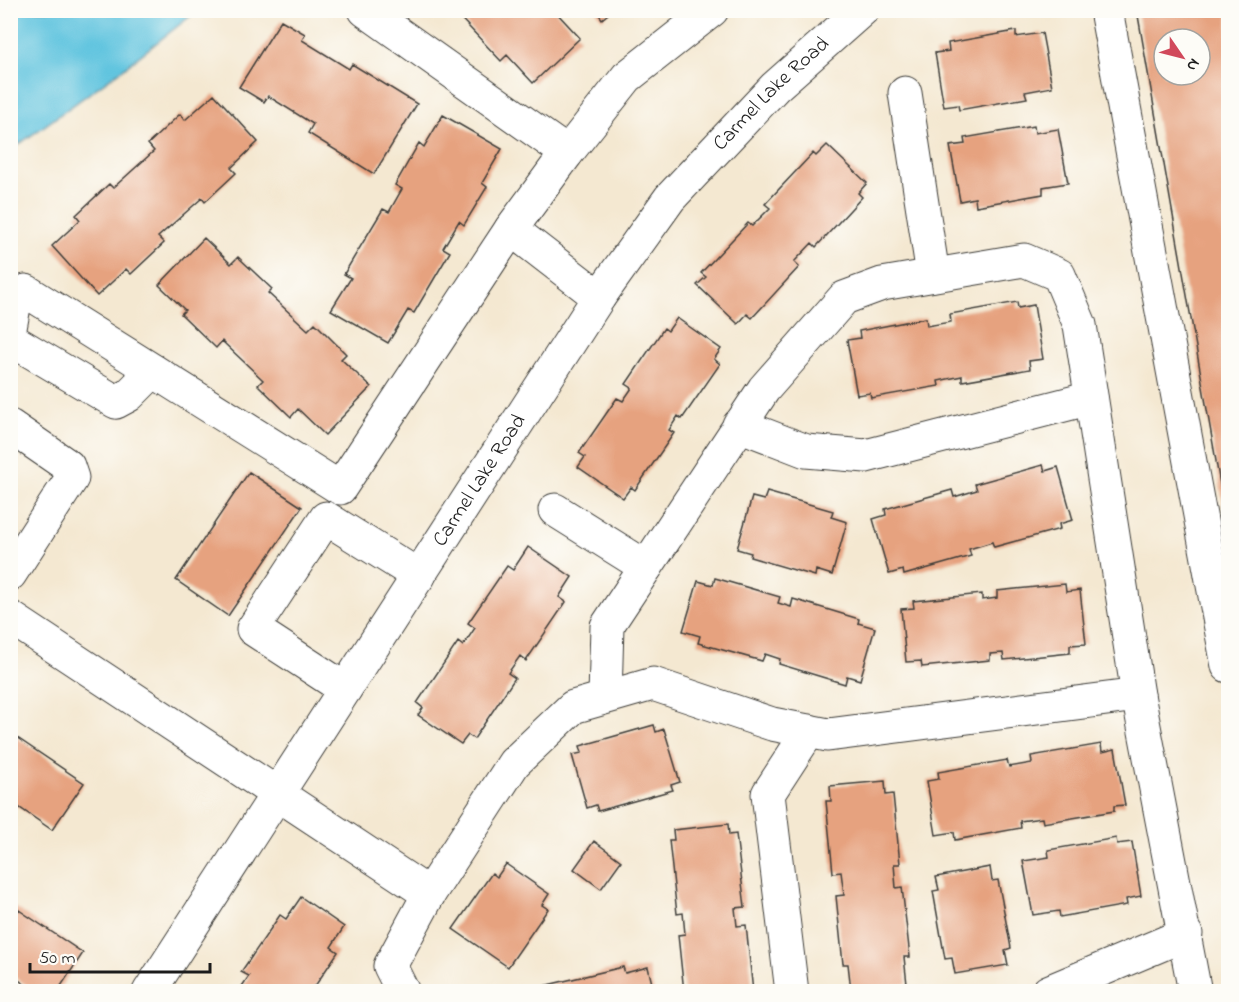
<svg xmlns="http://www.w3.org/2000/svg" width="1239" height="1002" font-family="'Indie Flower',sans-serif">
  <style>
    .water { fill: #61c4df; stroke: #3e707e; stroke-width: 1.5 }
    .building { fill: #e6a27f; fill-rule: evenodd }
    .lines { fill: none; stroke-linecap: round; stroke-linejoin: round }
    .minor-casing { stroke: #3c3b37; stroke-width: 35 }
    .minor { stroke: #fff; stroke-width: 33 }
    .labels { text-anchor: middle; dominant-baseline: central; stroke-width: 6; stroke-linejoin: round; paint-order: stroke }
    .street-label { font-size: 21px; fill: #1c1c1c; stroke: #fdfcf7 }
  </style>
  <rect width="100%" height="100%" fill="#fdfcf7"/>
  <filter id="ink" filterUnits="userSpaceOnUse"><feTurbulence type="fractalNoise" baseFrequency=".0167" numOctaves="2"/><feDisplacementMap in="SourceGraphic" scale="12" xChannelSelector="R" yChannelSelector="G"/><feConvolveMatrix kernelMatrix="1 2 1 2 8 2 1 2 1" color-interpolation-filters="sRGB"/></filter>
  <filter id="wash" filterUnits="userSpaceOnUse"><feTurbulence type="fractalNoise" baseFrequency=".008" numOctaves="4" result="noise"/><feDisplacementMap in="SourceGraphic" scale="24" xChannelSelector="R" yChannelSelector="G"/><feGaussianBlur stdDeviation="1.35" result="paint"/><feColorMatrix in="noise" values="0 0 0 0 0 0 0 0 0 0 0 0 0 0 0 0 0 1.4 0 .05"/><feComposite in="paint" operator="in"/></filter>
  <g filter="url(#wash)">
    <rect width="100%" height="100%" fill="#f4e8d1"/>
    <path class="water" d="M11,10H197V11L123,69L11,150Z"/>
    <g id="blocks">
      <path class="building" d="M453,10H554L580,38L533,83L507,55L501,61Z
        M596,10H613L602,19Z
        M1137,10H1228V524H1227ZM1164,39H1200V75H1164Z
        M281,20L305,34L302,40L349,69L352,64L417,104L374,174L308,133L313,124L268,96L264,102L239,87Z
        M1016,31V37L1042,33L1052,87L1025,92L1027,98L959,110L958,105L944,107L935,53L949,51L948,43Z
        M214,94L258,142L231,168L236,173L205,202L202,198L158,237L164,243L131,274L126,269L97,296L52,246L80,220L76,215L109,184L113,188L154,151L148,144L180,114L185,120Z
        M443,115L502,149L482,183L487,187L464,225L459,221L443,248L450,252L414,313L408,310L388,343L331,310L351,278L344,274L383,209L389,212L402,189L395,185L419,143L424,147Z
        M1034,126L1035,133L1058,129L1068,183L1043,187V194L976,206L975,198L960,201L950,146L965,144L964,138Z
        M827,145L867,183L858,193L862,197L816,247L812,243L794,262L799,267L752,318L747,314L738,324L697,285L706,277L701,273L748,223L752,226L770,208L765,204L813,153L816,156Z
        M204,238L231,264L238,257L272,289L268,293L308,330L315,323L346,354L341,359L371,387L325,435L298,409L291,417L258,385L263,380L222,341L216,348L181,314L185,310L159,285Z
        M1017,302L1018,308L1034,305L1043,359L1029,361L1030,369L962,381V376L938,381L939,386L871,398L870,393L857,395L847,340L860,338L859,331L926,318L927,326L951,322L950,314Z
        M677,318L721,349L714,359L720,364L682,419L678,416L669,430L674,433L635,490L631,487L623,498L578,467L585,457L579,453L617,398L623,401L632,388L626,384L664,328L668,331Z
        M1043,465L1045,471L1058,467L1073,520L1059,524L1060,529L994,547L992,542L969,549L971,556L904,575L903,570L889,574L873,519L886,515L885,509L952,490L954,497L977,490L975,484Z
        M249,472L302,507L228,616L176,580Z
        M767,492L833,511L831,517L847,522L832,575L816,570L815,576L750,557L751,553L737,549L752,497L764,500Z
        M528,547L572,577L559,597L566,602L526,661L520,656L508,673L515,678L474,739L468,735L461,744L418,715L423,708L417,703L458,642L463,646L475,628L468,623L507,566L513,570Z
        M715,578L780,597L778,603L791,607L793,599L859,619L858,623L875,628L860,680L847,676L845,684L779,664L780,659L765,654L762,661L698,643L700,636L683,631L698,581L713,585Z
        M1065,584L1066,592L1080,590L1086,644L1070,645V653L1004,660L1003,653L990,654V660L922,667L921,661L906,662L901,609L914,608L913,601L982,594V600L997,598V591Z
        M654,725L656,732L664,729L680,782L671,785L673,790L598,811L596,805L587,808L572,755L582,753L580,746Z
        M10,733L84,783L52,830L10,801Z
        M1101,744L1102,752L1115,749L1125,805L1114,806V811L1043,823L1042,818L1020,821L1021,828L955,840L954,832L936,835L927,781L939,779L938,772L1007,760L1009,767L1032,763L1031,756Z
        M885,781L886,795L893,794L900,864H894L896,888L902,887L910,957H904L907,984L851,990L848,964H843L836,896L844,895L841,872L833,873L826,801H831L830,786Z
        M728,824L729,835L736,834L745,907L735,908L737,926L746,925L753,992H684L678,935L685,934L683,913L677,914L669,840H674L673,830Z
        M1116,838L1117,844L1132,842L1141,896L1126,899L1127,905L1060,917L1059,911L1033,915L1023,861L1049,857L1048,850Z
        M594,841L621,861L601,889L574,869Z
        M506,864L549,894L542,905L548,909L508,967L453,929L492,873L497,877Z
        M990,867L992,881L998,880L1011,948L1005,950L1008,965L955,974L952,958L945,959L933,891L939,890L936,877Z
        M301,897L344,927L331,947L338,952L311,992H238L249,976L241,972L280,915L286,919Z
        M10,904L83,953L57,992H36L10,974Z
        M623,967L625,973L648,967L654,992H518Z"/>
    </g>
  </g>
  <g filter="url(#ink)">
    <use href="#blocks" fill-opacity="0" stroke="#3c3b37" stroke-width="1.5"/>
    <g class="lines">
      <defs>
        <g id="minor">
          <path d="M365,10L567,153"/>
          <path d="M1106,10L1228,666"/>
          <path d="M905,93L933,275"/>
          <path d="M511,229L599,297"/>
          <path d="M10,328L15,301L26,291L340,488L511,229L567,153L627,77L712,10"/>
          <path d="M10,339L116,402L129,395L153,371"/>
          <path d="M739,425L806,451L866,456L1091,398"/>
          <path d="M10,426L68,466L72,478L10,574"/>
          <path d="M555,510L646,567"/>
          <path d="M10,617L429,894"/>
          <path d="M345,689L253,629L326,518L419,576"/>
          <path d="M605,697L607,626L764,389L844,298L882,284L1024,260L1059,275L1080,325L1138,695L1195,992"/>
          <path id="s1" d="M149,992L599,297L670,198L775,87L862,10"/>
          <path d="M403,992L390,966L429,894L514,763L573,707L653,684L772,724L828,735L1138,695"/>
          <path d="M792,992L768,794L809,731"/>
          <path d="M1048,992L1186,934"/>
        </g>
      </defs>
      <use href="#minor" class="minor-casing"/>
      <use href="#minor" class="minor"/>
    </g>
  </g>
  <g class="labels">
    <g class="street-label">
      <text stroke="none"><textPath href="#s1" startOffset="1095">Carmel Lake Road</textPath></text>
      <text stroke="none"><textPath href="#s1" startOffset="609">Carmel Lake Road</textPath></text>
    </g>
  </g>
  <rect width="1239" height="1002" fill="none" stroke="#fdfcf7" stroke-width="36"/>
  <g transform="translate(1182 57) rotate(125)"><circle r="28" fill="#fdfcf7" stroke="#a3a29f" stroke-width="1.5"/>
  <path d="M0-4.5L10 22L0 15L-10 22Z" fill="#d1495b"/>
  <text y="-9" font-size="16" font-weight="bold" text-anchor="middle" fill="#1c1c1c">N</text>
  </g>
  <path d="M30 963v9h180v-9" fill="none" stroke="#1c1c1c" stroke-width="3"/>
  <text x="39" y="963" font-size="18" fill="#1c1c1c" stroke="#fdfcf7" stroke-width="4.5" paint-order="stroke">50 m</text>
</svg>
